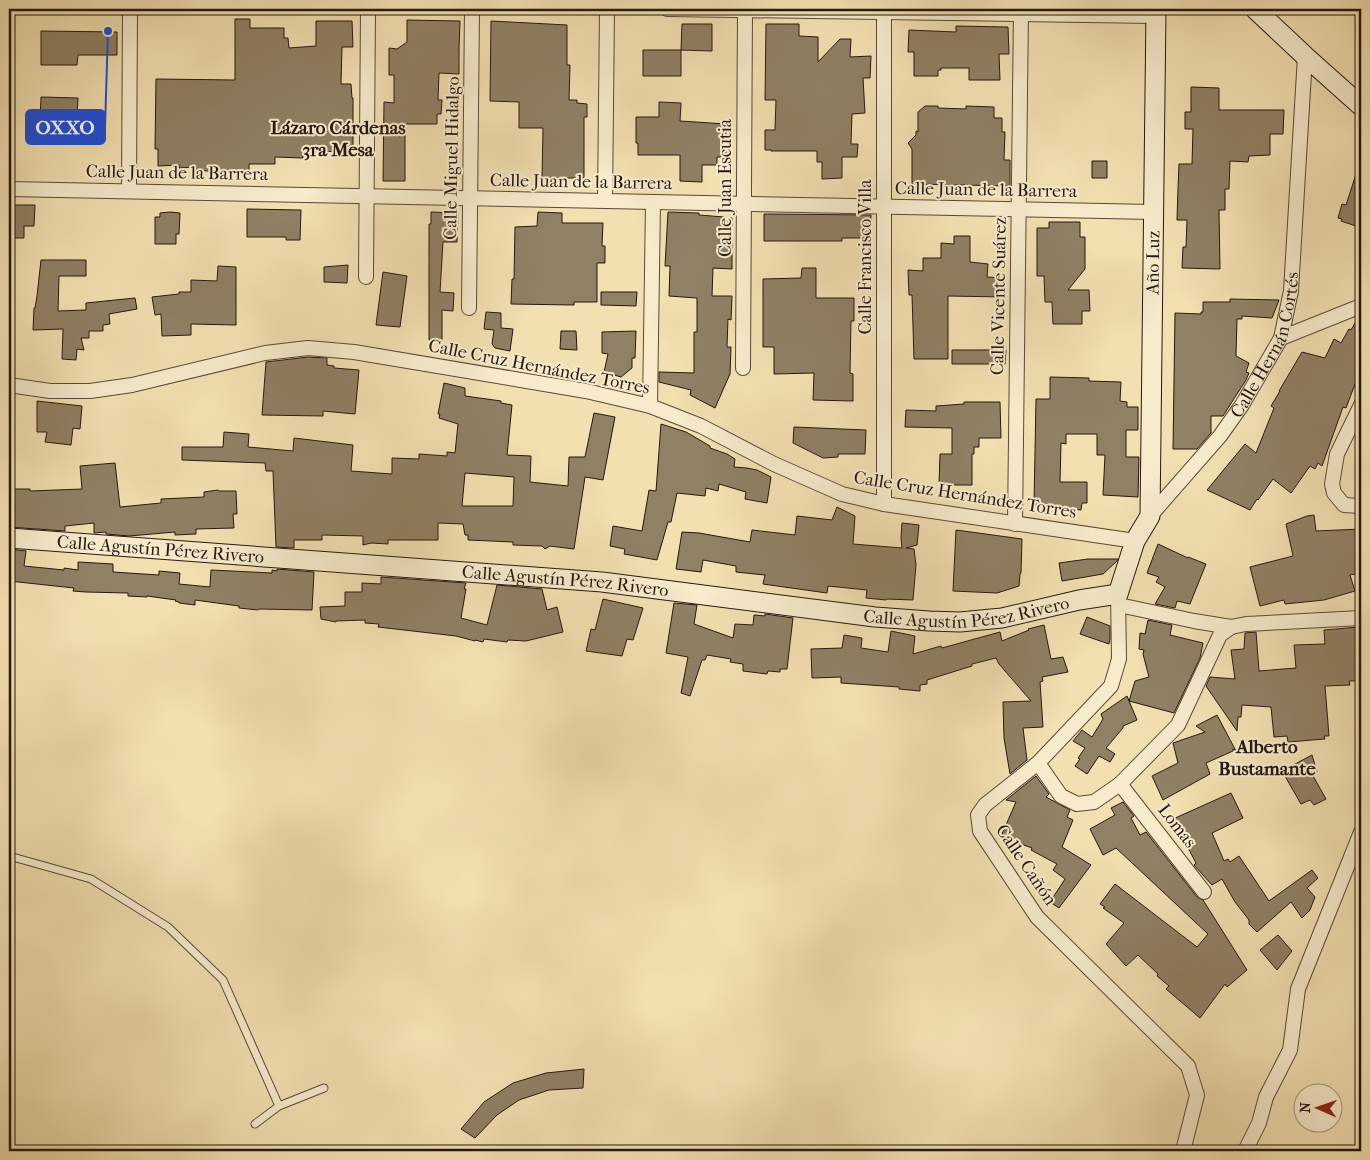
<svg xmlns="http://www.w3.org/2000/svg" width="1370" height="1160" font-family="'IM FELL French Canon',serif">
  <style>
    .building { fill: #908064; stroke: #261711; fill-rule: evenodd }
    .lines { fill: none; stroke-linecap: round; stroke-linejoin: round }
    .lane-casing { stroke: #594939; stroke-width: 9 }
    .street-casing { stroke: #594939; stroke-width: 16 }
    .secondary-casing { stroke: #261711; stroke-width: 21 }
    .lane { stroke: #f7ebcc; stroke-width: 7 }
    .street { stroke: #f7ebcc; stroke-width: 14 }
    .secondary { stroke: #f7ebcc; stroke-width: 19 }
    .labels { text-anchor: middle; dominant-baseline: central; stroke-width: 4; stroke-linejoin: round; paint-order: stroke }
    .street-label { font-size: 18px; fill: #261711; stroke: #f7ebcc }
    .neighbourhood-label { font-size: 19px; font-weight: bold; fill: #261711; stroke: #f7ebcc }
    .leader { fill: none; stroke: #1d4ed8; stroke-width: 2 }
    .callout-dot { fill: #1d4ed8; stroke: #f7ebcc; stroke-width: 2 }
    .callout { fill: #1d4ed8; stroke: #1d4ed8; stroke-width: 2 }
    .callout-label { font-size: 19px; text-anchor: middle; font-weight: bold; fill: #fff }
  </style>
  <rect width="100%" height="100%" fill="#f2e0b1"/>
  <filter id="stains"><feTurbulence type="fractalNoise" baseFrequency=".004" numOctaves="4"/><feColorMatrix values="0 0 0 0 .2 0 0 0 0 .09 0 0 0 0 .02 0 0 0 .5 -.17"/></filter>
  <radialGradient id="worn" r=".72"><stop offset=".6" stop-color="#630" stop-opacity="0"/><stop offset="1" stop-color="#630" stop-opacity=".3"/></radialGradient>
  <path class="building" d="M235,19H250V28H284V38H288L289,48L316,46V21H352L353,47H342L341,84H351L352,98H353V151L303,152V158L275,157V164H249V171H208L196,170V167L179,168V165L158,166V149H155L156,79L235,80Z
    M407,20L460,21L459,47V74L439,73L438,100H442L441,114H437V124H405V181H383L384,102L394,103V75H389V48L397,49L407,42Z
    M491,21L567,25V65H570L569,100H577V103L587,104V117H584V178H542L543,128H519V102L490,101Z
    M682,24H712V51L681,50Z
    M766,24H799V36L818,37V62L840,39H851L850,57L871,56L870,78H863L865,113L852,114L851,144H858L857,157H842V178L822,179V162H817V151H771V150H765V130H775L776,100H765Z
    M956,26L1008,27L1009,54H999L1000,80H969V68H941V70H938V76H914V52H908L909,30L956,32Z
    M41,31L117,32V55H78L77,65H41Z
    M643,50H681V76H643Z
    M1191,87L1219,88V110H1284L1283,134H1270V155L1249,156L1248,162L1230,161L1229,189H1225V210H1219L1220,269L1182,268L1183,247H1186L1187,220H1177L1178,188L1179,164H1192L1193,129H1185V112H1191Z
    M41,97L78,98L77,118H66V136L38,137V119L40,120Z
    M659,102L681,103L680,121L726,124V157H717V165H702V182L680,181V155H638V143H636V117H659Z
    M925,106H938V108L966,109V106L994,107V118H1002V132H1005L1004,160H1010V186L912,184V149L908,143L916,135V131L918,132V112Z
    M1092,161H1107V178H1092Z
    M1358,168L1361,169V219L1359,227L1341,221L1342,219L1338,218L1342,204L1346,205Z
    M9,205H35L34,226H24V238H9Z
    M247,209L301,210L300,240H286V237H247Z
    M170,212L180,213L179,234H176V244H155V217H160V213Z
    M431,212L458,213L457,242H443L440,292L454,293L453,311L442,310V340H429V224H431Z
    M538,212L562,213V223H603L602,246H605V263H597V302H574V305L511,304L512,279H514L515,227L537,226Z
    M668,212L699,213V215L724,217V218H732V269L713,268L712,296H732L731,320L728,319L727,347H731L730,374L715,408L690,395L691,390L659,382V372L694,373V332H697V298L669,296L670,266H665Z
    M764,214L871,215L870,238H842V241H764Z
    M1049,222H1080V237H1085V269L1068,290H1089L1090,311H1082V324H1053L1052,302H1045L1044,276H1037V228H1049Z
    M954,236H970V262L988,264L987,277L1005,278V297L948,296V359H914L912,295H909L908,270L923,271V258H941V243L954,244Z
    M41,260H86V276H59L58,311L86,310V303L135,298L137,309L109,314L110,324L103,325V331H89V338H81L84,350L77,349L76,360L62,359L63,329L33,330L34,308H35L37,296Z
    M348,265L347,283L324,282V267Z
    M218,266L236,267V325L191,324V335L162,336L161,314L155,315L152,297L179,294V292H191V280L217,281Z
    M802,268H816V298H854V321H851L850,373L853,374V401L813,400L814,373L774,374V347H763V279L801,278Z
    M383,272L407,276L400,327L376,325Z
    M601,292H637L636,306L601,305Z
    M1230,299L1279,300L1272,318L1242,316V319H1237L1236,356L1249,363L1246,372L1249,373L1246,380L1223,416H1211V433L1197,449H1173L1175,313L1201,314V312H1203V302H1230Z
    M486,312L501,313V328L513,329L510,351L495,348L492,344L494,330L484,329Z
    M1361,315V368L1346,408L1343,407L1322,466L1318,463L1315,469L1310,466L1291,493L1273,479L1258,500L1257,499L1250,510L1207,490L1245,444L1256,453L1274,408L1271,406L1280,391H1279L1302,352L1325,358L1334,339L1341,343L1349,329L1351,330L1359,316Z
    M561,331H576L577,350L560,349Z
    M636,331L635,358H632V368L621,377L604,372L608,354L602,353V332Z
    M952,350H1006L1005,364H952Z
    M308,357L327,358V365L334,366V368L359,370L355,414L323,411V416L262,415L266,362Z
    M1050,377L1089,378V381L1121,382L1120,401L1127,402V407H1138V430H1126V457H1139L1138,497L1103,495L1105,455H1097V434H1066V444L1061,443L1060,482H1087V503H1082L1081,510L1034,505L1036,399H1050Z
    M444,383L465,388V396L501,401V403L512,405L507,455L531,456L530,482L568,486L569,457H585L594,413L615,417L603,480L585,477L574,549L550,546L545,549L542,546L513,545V542L468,540V535H465L463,524L438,523V540H388V544L371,543L363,545V536L322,535V540H294V548L276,547L273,471H266L265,463L182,460V447H223L224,432L249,434L248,447L293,451L294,438L353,445L351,471L392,474V458L419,459V454L447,456V452L455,453L458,424L439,418L440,414H438ZM465,473L514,477L513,506H462Z
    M37,401L82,406L80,429L73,428L71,445L45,442L47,432H37Z
    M964,402H1000L1001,438H979V447H974V454H972V485H939L940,454H952V428L905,427L906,410L936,411V406L964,404Z
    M661,424L686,432L710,446V448L727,454L735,459L734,467L747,468L757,470L771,477L767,503L745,499L746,492L719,484L718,491L706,488L705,496L677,493L671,522H668L657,560L624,554L625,549L610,546L613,526L642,531L649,490L656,491Z
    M794,427L866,430L865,454H838V457L823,458L793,443Z
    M115,463L120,507L161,503V499L204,497V492L218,490L219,491H236L237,514H233L234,528L196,529V534L175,535V532L129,536L106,534V532L94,533V523L65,526V531L9,527V489H30V491L82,489L80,466Z
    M837,507L855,516L853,544L902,548L901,538L902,523L919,525L917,545L906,548L914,549L916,565L913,600L887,599L886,600L866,598L867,590L828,586L827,593L763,584L765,575L736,572V566L703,560L701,572L676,569L682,532L699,533L750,542L752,530L795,535L797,516L832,520Z
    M1314,515L1316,531L1361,529V573L1350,575L1355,591L1324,600L1285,604L1284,600L1260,606L1250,567L1293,556L1286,524L1307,516Z
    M956,530L1022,539L1021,573L1020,574L1019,586L997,593L953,591Z
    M1158,544L1188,558V557L1206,564L1190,604L1177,601L1175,608L1155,604L1165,587L1156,582L1159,577L1147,573Z
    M9,549L26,551L24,566L64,570V568L78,570V562L113,564V572L159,575V571L180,573L179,584L210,587L211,570L272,573V570L277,571V569L314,572L312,610L259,609L258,610L239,608V606L195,600V605L179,603V602L175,601L176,600L147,596V597L128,596V593L86,592L73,591L74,588L9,581Z
    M1088,559H1118L1117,561L1103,574L1062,581L1059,563Z
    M381,577L466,583L464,589H466L461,618L487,625L497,585L542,589L547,610L557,607L563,632L526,641L508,640L507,642L484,639L483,642L475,640V641L456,636L378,627L379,624L365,623V620L336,621V622L321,619L320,607L345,606V592H362V583L381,584Z
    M603,599L643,608L633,640L627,639L622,656L586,651L591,629L595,630Z
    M674,603L697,605L694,624L733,638L735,624L753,625L754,615L765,616V614L793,618L787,669H780V672L768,671L767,674L743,671V664L730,662L731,659L707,655L705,660H702L690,696L681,693L688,657L666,653Z
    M1087,617L1110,626V639L1109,644L1080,634Z
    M1148,620L1172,625L1170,635L1203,643L1200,658L1174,713L1129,701L1135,681L1149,677L1143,654L1144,650L1139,649L1140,633L1145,634Z
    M1044,625L1051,659L1063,657L1068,672L1042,677L1043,681L1040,682L1043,727L1023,728L1027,760L1010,774L1004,738L1003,702L1031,701L999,664L996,658L972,664V666L927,680V684L920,685V691L899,689V687L841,683V677L812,678L811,649L842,648L844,635L862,638L861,648L888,652L891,631L915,636L913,654L941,646L942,648L1000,632L1002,641L1029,630L1028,629Z
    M1358,627L1361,655V681H1349L1350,685L1325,686L1329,736H1324L1325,739L1288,742L1287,736L1274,737L1271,707L1242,705L1241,717H1238L1237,731L1206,686L1210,677L1235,679L1231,650L1244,649L1245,633L1256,632L1259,671L1296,668L1294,645L1325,644L1324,630Z
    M1127,696L1137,720L1123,726V728L1106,748L1115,754L1110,762L1099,756L1087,774L1075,766L1080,759L1078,758L1085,748L1073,741L1082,730L1092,737L1103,719L1101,714Z
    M1217,715L1236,751L1233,749V751L1206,763L1210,774L1163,800L1152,776L1178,763L1173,743L1205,732L1196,726Z
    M1312,755L1317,772L1312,774L1326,799L1314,805L1310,800L1301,804L1282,771Z
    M1036,776L1049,794L1046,797L1070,810L1067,817L1073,820L1062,847L1091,865L1059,908L1050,902L1065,879L1053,870L1057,864L1031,850L1032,848L1010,840L1011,838L1002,834L1016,802L1006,800Z
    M1231,793L1243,818L1212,833L1224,861L1228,859L1230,862L1239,856L1269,901L1312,870L1318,878L1307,888L1315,897L1310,910L1302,918L1291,902L1257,932L1249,924V920L1235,902L1222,879L1212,885L1194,865L1196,863L1173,819Z
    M1123,802L1134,816L1131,818L1140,835L1146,832L1197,897L1203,900L1247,970L1227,987L1225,984L1200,1018L1166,989L1169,986L1157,976L1158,974L1138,955L1126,966L1106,944L1124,923L1103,908L1105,907L1100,904L1115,884L1197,947L1208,934L1116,848L1103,855L1090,829L1115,815L1111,808Z
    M1278,935L1292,951L1277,970L1260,950Z
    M584,1069L583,1088L549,1090L519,1100L497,1115L475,1138L461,1129L484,1102L513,1083L546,1073Z"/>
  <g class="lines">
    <defs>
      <path id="lane" d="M9,856L91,879L168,927L223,980L279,1106L255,1124
        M279,1106L324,1088"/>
      <g id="street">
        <path d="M667,9L1156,16"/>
        <path d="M884,9V504"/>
        <path d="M9,189L1153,212"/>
        <path d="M129,191L130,9"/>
        <path d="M605,201L607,9"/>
        <path d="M366,277L368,9"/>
        <path d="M469,308L472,9"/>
        <path d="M1281,338L1361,306"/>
        <path d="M743,368L745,9"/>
        <path d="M9,385L50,391H90L132,385L265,353L308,348L354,352L586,391L650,406L701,426L774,464L842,494L884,504L1135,541"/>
        <path d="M1361,405L1337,454L1332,484L1334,493L1344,505L1361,506"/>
        <path d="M650,406L653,202"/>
        <path id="s1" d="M1150,516L1220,436L1242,405L1281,338L1291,291L1305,56"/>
        <path d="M1015,524L1021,9"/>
        <path d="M1118,594L1119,659L1111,686L1038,763L985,805L978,815L980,831L1037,917L1188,1066L1197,1095L1183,1151"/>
        <path d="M1119,605L1194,621L1231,627L1246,624L1361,618"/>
        <path d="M1038,763L1061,796L1077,804L1094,802L1120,784L1178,725L1220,635L1231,627"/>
        <path d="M1120,784L1204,892"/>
        <path d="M1245,1151L1259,1123L1266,1097L1290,1050L1298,989L1361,832"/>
      </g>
      <g id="secondary">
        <path d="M1255,9L1305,56L1361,106"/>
        <path id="s2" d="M9,538L602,582L875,617L929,621L960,622L1002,618L1079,600L1118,594L1135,541L1150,516L1156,9"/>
      </g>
    </defs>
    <use href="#lane" class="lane-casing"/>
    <use href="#street" class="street-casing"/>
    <use href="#secondary" class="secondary-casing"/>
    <use href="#lane" class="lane"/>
    <use href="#street" class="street"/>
    <use href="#secondary" class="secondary"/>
  </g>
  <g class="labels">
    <g class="street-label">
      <text transform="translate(452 158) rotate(-89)">Calle Miguel Hidalgo</text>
      <text transform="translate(177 173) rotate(1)">Calle Juan de la Barrera</text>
      <text transform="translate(581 182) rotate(1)">Calle Juan de la Barrera</text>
      <text transform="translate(725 188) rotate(-90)">Calle Juan Escutia</text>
      <text transform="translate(986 190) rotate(1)">Calle Juan de la Barrera</text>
      <text transform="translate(865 257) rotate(-90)">Calle Francisco Villa</text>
      <text stroke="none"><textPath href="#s2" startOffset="1454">Año Luz</textPath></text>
      <text transform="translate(999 296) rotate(-89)">Calle Vicente Suárez</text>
      <text stroke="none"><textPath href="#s1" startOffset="210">Calle Hernán Cortés</textPath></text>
      <text transform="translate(539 367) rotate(11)">Calle Cruz Hernández Torres</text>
      <text transform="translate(965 495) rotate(9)">Calle Cruz Hernández Torres</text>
      <text stroke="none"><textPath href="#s2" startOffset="152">Calle Agustín Pérez Rivero</textPath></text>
      <text stroke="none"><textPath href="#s2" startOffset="558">Calle Agustín Pérez Rivero</textPath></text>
      <text stroke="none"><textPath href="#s2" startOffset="962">Calle Agustín Pérez Rivero</textPath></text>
      <text transform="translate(1177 826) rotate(52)">Lomas</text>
      <text transform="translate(1026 865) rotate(56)">Calle Cañón</text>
    </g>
    <g class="neighbourhood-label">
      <text x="338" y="128">Lázaro Cárdenas<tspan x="338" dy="22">3ra Mesa</tspan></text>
      <text x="1267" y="747">Alberto<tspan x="1267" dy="22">Bustamante</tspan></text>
    </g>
  </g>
  <path class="leader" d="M108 31L105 127"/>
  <circle class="callout-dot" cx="108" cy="31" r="5"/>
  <rect class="callout" x="26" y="110" width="79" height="34" rx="5"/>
  <g class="callout-label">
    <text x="65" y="134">OXXO</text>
  </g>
  <rect width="1370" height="1160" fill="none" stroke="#f2e0b1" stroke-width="30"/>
  <rect x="10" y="10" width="1350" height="1140" fill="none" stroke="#261711" stroke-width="2.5"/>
  <rect x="15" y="15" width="1340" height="1130" fill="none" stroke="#261711"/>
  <g transform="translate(1318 1108) rotate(272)"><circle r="24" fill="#f7ebcc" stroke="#a39681"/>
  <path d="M0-4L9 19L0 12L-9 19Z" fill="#8f2418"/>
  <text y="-8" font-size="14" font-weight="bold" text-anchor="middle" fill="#261711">N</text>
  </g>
  <rect width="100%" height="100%" filter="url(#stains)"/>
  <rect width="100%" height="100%" fill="url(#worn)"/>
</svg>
